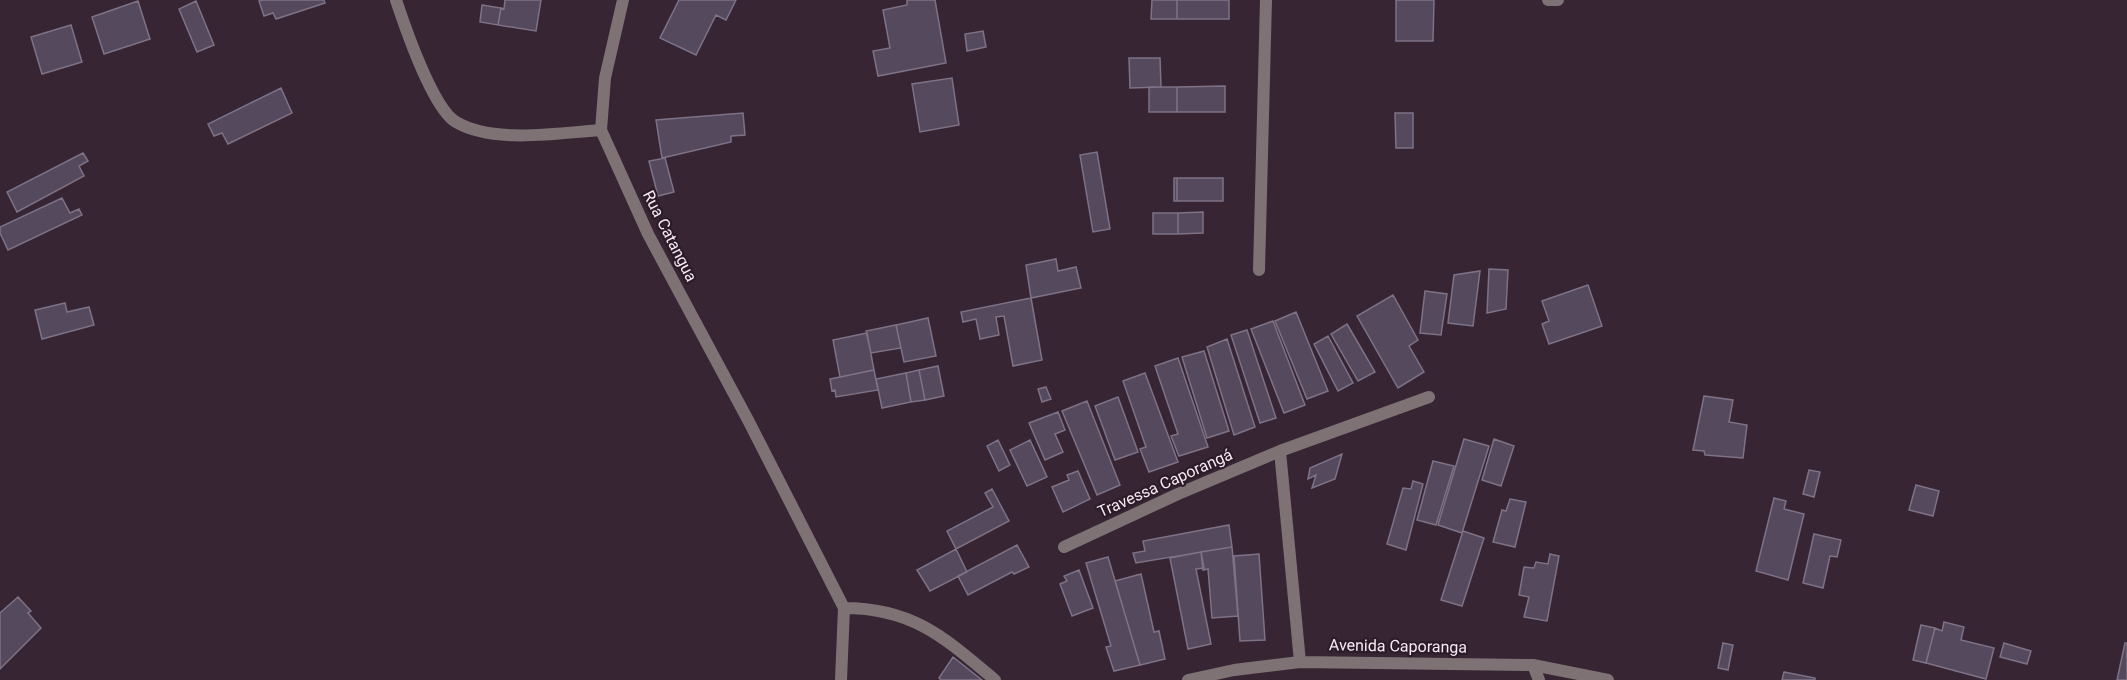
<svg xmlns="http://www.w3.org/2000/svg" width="2127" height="680" font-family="Roboto,sans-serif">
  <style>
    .building { fill: #54495d; stroke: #7e7287; stroke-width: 1.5 }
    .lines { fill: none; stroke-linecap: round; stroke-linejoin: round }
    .minor { stroke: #7e7275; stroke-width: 12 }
    .labels { text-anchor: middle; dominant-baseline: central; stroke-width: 4.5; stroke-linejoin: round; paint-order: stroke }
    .street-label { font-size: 16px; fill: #f5e9f2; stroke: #2c1b29 }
  </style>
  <rect width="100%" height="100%" fill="#372533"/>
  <path class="building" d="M262,0H324L325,3L276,19L273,13L264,16L259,1Z
    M505,0H541L536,31L498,25L501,8L504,9Z
    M679,0H736L726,20L716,15L696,55L660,38Z
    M907,0H935L946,63L878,76L873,51L890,48L883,10L907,5Z
    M1152,0H1177V19H1151Z
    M1177,0H1229V19H1177Z
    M1396,0H1434L1433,41H1396Z
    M138,1L150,39L104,54L92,17Z
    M196,1L214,45L197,52L179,9Z
    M482,5L501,8L498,25L480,22Z
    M71,25L82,62L42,74L31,37Z
    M983,31L986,47L967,51L965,34Z
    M1129,58H1160L1161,87L1130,88Z
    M952,78L959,125L920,132L912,84Z
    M1225,86V112H1177V87Z
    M1149,87H1177V112H1149Z
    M281,88L292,113L228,144L222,133L214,136L208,124Z
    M743,113L745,135L731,136V142L662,158L656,120Z
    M1395,113H1413V148H1396Z
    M1097,152L1110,229L1093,232L1080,155Z
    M83,153L88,161L79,166L84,176L17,212L7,192Z
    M665,158L674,192L658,196L649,161Z
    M1174,178H1177V201H1174Z
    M1177,178H1223V201H1177Z
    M62,198L70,213L79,209L82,215L8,250L0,233V227Z
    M1203,212V233L1178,234V213Z
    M1153,213H1178V234H1153Z
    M1056,259L1058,271L1076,267L1081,288L1031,298L1026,265Z
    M1489,269L1508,270L1506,309L1487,313Z
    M1480,271L1473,326L1448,323L1454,275Z
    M1588,285L1602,326L1549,344L1542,324L1549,321L1542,301Z
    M1425,291L1447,294L1441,335L1420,333Z
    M1393,295L1418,340L1409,346L1424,372L1398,388L1357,316Z
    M1031,298L1042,360L1013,366L1004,316L996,317L999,335L980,339L976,319L963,322L961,312Z
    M65,303L67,312L89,307L94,325L42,339L35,310Z
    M1296,312L1328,391L1307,399L1275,321Z
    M928,318L936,356L904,362L896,325Z
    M1273,321L1305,405L1284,413L1251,329Z
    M1347,324L1375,372L1358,381L1331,334Z
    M896,325L901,348L871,353L866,331Z
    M1247,330L1276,418L1260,423L1231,335Z
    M867,333L874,370L840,377L833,340Z
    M1328,336L1353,383L1338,391L1314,344Z
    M1227,339L1255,427L1234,435L1207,347Z
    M1204,351L1229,431L1207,438L1182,357Z
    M1178,358L1208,447L1179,456L1171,436L1178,434L1155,366Z
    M938,366L944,396L925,400L919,370Z
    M874,370L878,390L836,397L835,390L832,391L830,379Z
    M919,370L925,400L911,402L906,373Z
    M906,373L911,402L882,408L876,379Z
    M1145,373L1178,462L1149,472L1140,449L1146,447L1123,381Z
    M1046,387L1051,399L1042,402L1038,389Z
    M1704,396L1733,400L1729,422L1747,425L1743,458L1705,455L1704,451L1693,450Z
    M1118,397L1138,452L1115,460L1095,406Z
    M1087,401L1120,485L1097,495L1062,411Z
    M1058,412L1065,430L1055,434L1063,452L1045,460L1029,423Z
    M1464,439L1489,446L1462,533L1438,525Z
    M1494,439L1514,446L1501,486L1482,480Z
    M998,440L1010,465L999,471L987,446Z
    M1030,440L1047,477L1027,486L1010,450Z
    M1342,454L1335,479L1312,488L1316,475L1308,479L1310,468Z
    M1433,461L1454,466L1436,525L1417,520Z
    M1809,470L1820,472L1814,497L1803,494Z
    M1078,471L1090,499L1063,512L1052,487L1069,480L1067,475Z
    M1413,481L1423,484L1406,550L1387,544L1403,488L1411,489Z
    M1916,485L1939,491L1933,516L1909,510Z
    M992,489L1009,521L956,549L947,531L993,507L985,493Z
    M1774,498L1786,501L1784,509L1804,514L1788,580L1756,571Z
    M1510,499L1526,502L1515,547L1493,542L1502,510L1506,511Z
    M1229,525L1232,547L1136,563L1133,553L1145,551L1143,541Z
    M1463,531L1484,538L1462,606L1441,600Z
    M1814,534L1841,540L1837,557L1830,556L1823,588L1803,583Z
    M1017,545L1029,567L1014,574L1012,572L968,595L958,576Z
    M1232,547L1238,616L1212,618L1208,569L1203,570L1201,552Z
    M956,549L967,572L930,591L917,570Z
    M1201,552L1204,568L1196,569L1211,644L1188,649L1170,558Z
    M1259,554L1265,640L1240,641L1234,556Z
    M1550,554L1559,556L1547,621L1524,617L1529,597L1519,595L1524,567L1534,568L1536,562L1548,564Z
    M1108,557L1140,665L1114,671L1106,647L1111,646L1086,563Z
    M1079,570L1093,608L1072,616L1060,584L1067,581L1064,576Z
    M1141,574L1154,632L1159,631L1165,659L1140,665L1115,581Z
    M18,597L31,611L28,613L41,628L0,669V613Z
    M1944,622L1964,627L1961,640L1994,648L1986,679L1926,663L1935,628L1942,631Z
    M1921,625L1935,628L1926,663L1913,660Z
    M1723,643L1733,645L1728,670L1718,668Z
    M2004,643L2031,651L2027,664L2000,657Z
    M2125,643H2127V680H2117Z
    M953,657L982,680H941L939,678Z
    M1784,672L1815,678V680H1782Z"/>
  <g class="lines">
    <path class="minor" d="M396,0C405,27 433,109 456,122C493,144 559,133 601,130L648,234L748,420L844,608L841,680
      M1548,0H1558
      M601,130L605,78L623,0
      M1259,270L1266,0
      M1280,451L1300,662
      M1064,547L1178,494L1280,451L1429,397
      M844,608C913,608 945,638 995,680
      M1533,665L1539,680
      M1188,680L1234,670L1300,662L1533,665L1608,680"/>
  </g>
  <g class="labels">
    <g class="street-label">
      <text transform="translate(670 236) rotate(63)">Rua Catangua</text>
      <text transform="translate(1165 483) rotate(-24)">Travessa Caporangá</text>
      <text transform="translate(1398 646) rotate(1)">Avenida Caporanga</text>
    </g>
  </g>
</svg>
